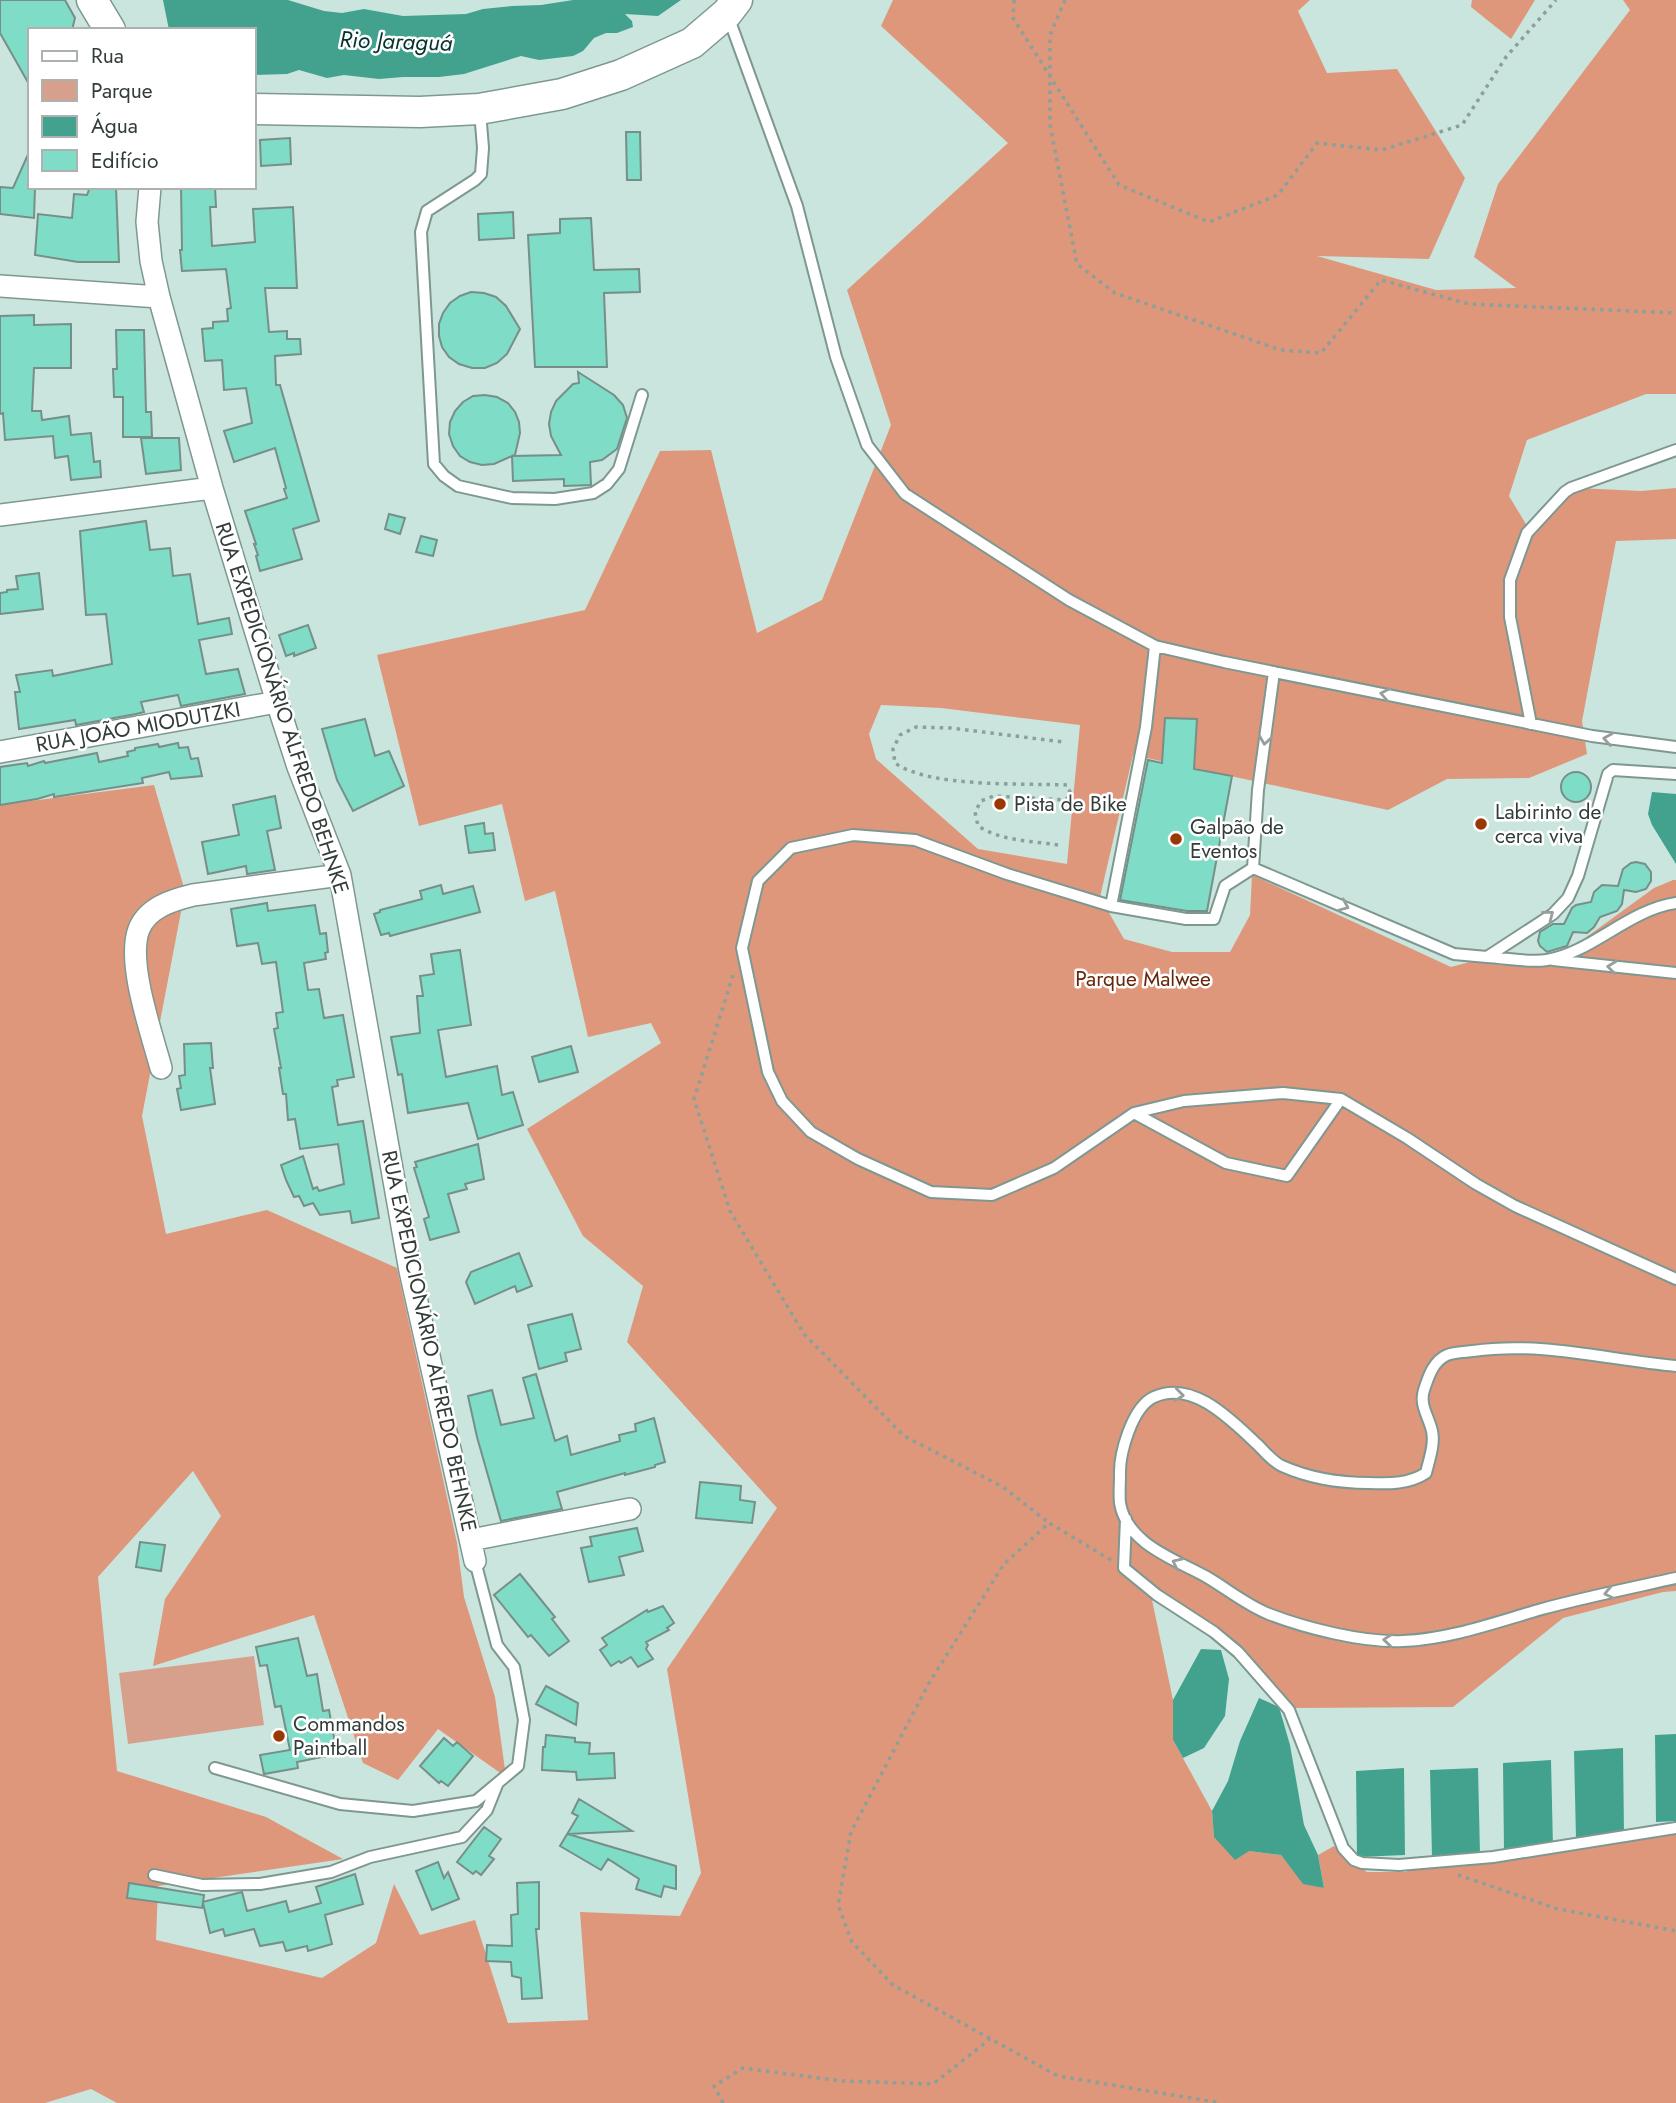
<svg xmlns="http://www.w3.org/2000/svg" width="1676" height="2103" font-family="Jost,sans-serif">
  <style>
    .green { fill: #d7a08c }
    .forest { fill: #de977b; fill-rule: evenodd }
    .water { fill: #42a28e }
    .building { fill: #7edcc7; stroke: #768f88; stroke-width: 2 }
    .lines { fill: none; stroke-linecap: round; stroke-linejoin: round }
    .service-casing { stroke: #7e9891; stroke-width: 14 }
    .minor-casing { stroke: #7e9891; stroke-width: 24 }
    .secondary-casing { stroke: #7e9891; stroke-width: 33 }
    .path { stroke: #8ba09a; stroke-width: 3.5; stroke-dasharray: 3.5 5; stroke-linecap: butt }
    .service { stroke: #fff; stroke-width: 10 }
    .minor { stroke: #fff; stroke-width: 21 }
    .secondary { stroke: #fff; stroke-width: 30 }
    .oneway { stroke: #989e9c }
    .poi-dot { fill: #9b3700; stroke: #fff; stroke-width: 2.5 }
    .labels { text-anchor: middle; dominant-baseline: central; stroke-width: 5; stroke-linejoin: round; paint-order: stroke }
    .street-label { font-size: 21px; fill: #323d3a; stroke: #fff }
    .poi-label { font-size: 21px; fill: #323d3a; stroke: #fff; text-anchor: start }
    .park-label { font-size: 21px; fill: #67270a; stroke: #fff }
    .water-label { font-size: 23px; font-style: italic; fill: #06342c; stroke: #fff }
  </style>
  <rect width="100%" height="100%" fill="#cae5de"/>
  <path class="green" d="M254,1656L264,1725L128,1744L119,1673Z"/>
  <path class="forest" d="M893,0H1310L1298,11L1327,73L1397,69L1465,178L1429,259L1317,256L1436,290L1516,288L1474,257L1498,184L1630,10L1623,0H1676V394H1646L1527,440L1509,496L1530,531L1577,488L1641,491L1676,488V539L1616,541L1582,721L1587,754L1529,778L1447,779L1388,810L1133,755L1100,897L1124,939L1172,952H1230L1250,915L1252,875L1451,967L1499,954L1552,958L1573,949L1588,936L1654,888L1673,880H1676V1591L1663,1592L1563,1618L1453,1707L1291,1708L1227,1644L1152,1600L1173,1700V1740L1212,1811L1214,1837L1249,1851L1281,1855L1303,1883L1324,1888L1318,1855L1334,1846L1367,1872H1406L1422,1863L1676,1830V2103H117L91,2089L45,2103H0V805L154,785L185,891L142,1116L166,1234L267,1210L397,1268L457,1543L464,1597L495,1697L506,1777L438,1729L398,1780L363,1763L314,1615L153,1666L165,1599L221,1516L193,1471L98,1577L117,1771L266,1817L343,1859L158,1886L156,1940L322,1978L376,1943L394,1884L420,1935L475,1920L508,2023L588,2020L580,1912L680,1916L701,1873L667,1669L777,1508L627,1342L643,1286L583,1236L527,1129L661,1043L651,1023L588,1037L555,891L525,901L502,804L419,826L377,655L585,610L660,451L711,450L757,633L822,600L891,425L847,290L1008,143L881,26ZM881,705L941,708L1080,725L1067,864L978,849L876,759L869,734Z
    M1472,0H1535L1511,39L1471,7Z"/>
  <path class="water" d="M163,0H288L324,11L342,13L364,9L403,16L466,14L483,9L512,6L541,5L573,0H681L658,16L625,14L632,21L633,27L617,33H606L594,38L583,51L573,56L539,60L521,56L464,74L439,77H403L379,79L344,75L327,78L299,70L287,74L254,75V30H169Z
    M1652,792L1676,794V864L1652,825L1648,814Z
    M1201,1649L1221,1650L1229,1679L1225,1716L1204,1748L1183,1758L1173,1740V1700Z
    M1259,1698L1279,1707L1290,1745L1304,1825L1318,1855L1324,1888L1303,1884L1281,1855L1249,1851L1235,1860L1214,1837L1212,1811L1228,1781L1240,1741Z
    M1676,1734V1821L1656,1822L1655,1735Z
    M1623,1748L1624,1835L1576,1838L1574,1751Z
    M1551,1760L1553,1847L1504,1850L1503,1763Z
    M1404,1768L1405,1855L1357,1857L1356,1771Z
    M1478,1768L1480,1854L1432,1857L1430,1770Z"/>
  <path class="building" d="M0,0H65L75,18L72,30H30V86L0,33Z
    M626,132H640L641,180H627Z
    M290,138L291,164L261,166L260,140Z
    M30,150V187H35L34,218L0,214V187L13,188Z
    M90,187H116L119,262H78L35,255L38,214L72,218L74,194L87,195Z
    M181,187H215L216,207H210L212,246L255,242L253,209L293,207L297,288H265L269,332L287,331V339H300L301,354L275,356L276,385H280L319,521L293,529L302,559L260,571L256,556L258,555L254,544H256L245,511L287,498L284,489L286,488L275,448L234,462L224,431L252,423L246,388L224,390L222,360L205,361L202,329L213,328V322L228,321L227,309L231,308L226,269L182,271L180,250H182Z
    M513,212L514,238L479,240L478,214Z
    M591,218L594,270L639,269L640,292L604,293L607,367H535L528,235L560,233V219Z
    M471,292L484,293L496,297L506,306L520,329L507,354L497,363L485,368H472L459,364L449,357L442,347L439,336V324L443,313L450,303L460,296Z
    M34,315V325L71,324V368H34L32,411H41L42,420L69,416L71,435L91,433L94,462L100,461L101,477L71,480L68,456L55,458L53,436L5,440L3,413L0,414V316Z
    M116,330H144L146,412H151L152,437H123V397H114L113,369H117Z
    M578,372L614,395L623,405L627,418L617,449L602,460L590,462L591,485L564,486V479L513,481L512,456L494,464L482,465L470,462L460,456L453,446L449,434L450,422L455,411L463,402L473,396L485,395L497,397L508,403L515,412L519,422L520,433L515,455L512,456L561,455L551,436L549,424L551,412L556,401L573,384L579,383Z
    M141,438H179L181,470L146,474Z
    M389,514L405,518L400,534L385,529Z
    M146,521L150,550L170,548L173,576L190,574L198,624L229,618L232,634L199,640L206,674L238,669L245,694L181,706L178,695L141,702L144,712L136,714L76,725L75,720L19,729L15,692H20L16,675L52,670L53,676L112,664L106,614L86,615L80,531Z
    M421,536L437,540L433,556L416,552Z
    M39,573L43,609L0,614V593L7,592V590L18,589L16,576Z
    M308,625L316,648L294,656V653L286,656L279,635Z
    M1165,718L1197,719L1194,769L1232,776L1207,911H1187L1120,900L1148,760L1162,763Z
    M365,719L375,756L389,751L404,786L353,811L337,780L322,729Z
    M178,743L179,748L188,747L191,759L198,758L202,776L171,779L169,772L142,778L143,783L54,797V794L37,799L0,805V767L27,763L28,766L44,761L45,763L97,753L99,762L128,756L127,752L135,750V748L158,744L159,747Z
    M1561 787a15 15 0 1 1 30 0a15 15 0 1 1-30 0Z
    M275,796L281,828L267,831L275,870L247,874L246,866L208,874L202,842L239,835L233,805Z
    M484,823L485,834L493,833L495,850L469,853L465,826Z
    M1636,862L1645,864L1651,872V881L1646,889L1636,892L1624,890L1622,904L1617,911L1600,917L1594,927L1587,933L1573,932L1567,946L1547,952L1540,946L1538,941L1540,932L1553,924H1564L1572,908L1576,905L1591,902L1594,892L1602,885L1618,886L1623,869L1631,863Z
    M441,885L443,894L473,886L480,912L390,936L389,933L381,935L374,914L380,912V910L422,899L420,891Z
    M267,903L268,911L315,905L320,934L326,933L328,952L325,953L326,959L304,963L308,990L319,989L324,1018L343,1015L354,1077L337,1080L338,1086L332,1087L338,1125L363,1121L379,1218L352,1223L350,1211L320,1215L313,1203L304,1206L299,1196L294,1197L286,1180L281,1165L303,1156L313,1189L317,1187L319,1191L344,1184L338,1144L300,1149L295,1119L288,1120L286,1094H283L279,1068H281L274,1029L278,1028L276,1013L283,1012L276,962L262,964L258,943L237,946L231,909Z
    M460,950L471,1025L438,1030L446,1077L497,1066L502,1095L513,1092L523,1125L478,1139L468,1103L408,1113L402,1074L398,1075L391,1037L420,1033L417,996H423L420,976L434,974L431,954Z
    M211,1043L213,1068H210L215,1104L181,1110L177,1089L181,1088L179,1076L185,1075L184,1044Z
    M571,1046L578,1072L539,1082L532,1057Z
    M478,1144L484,1179L465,1184L467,1189L448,1194L459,1232L430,1240L424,1219L429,1217L414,1168L417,1167L415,1162Z
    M519,1253L532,1286L517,1292L515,1286L475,1304L466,1282L471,1272Z
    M572,1314L581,1349L565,1353L567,1361L539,1369L528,1325Z
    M536,1374L555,1441L567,1436L571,1455L620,1441L619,1435L636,1431L635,1424L654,1418L665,1462L655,1465V1467L625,1475V1473L557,1492L562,1509L501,1521L477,1437L468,1396L492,1390L501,1425L534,1418L523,1378Z
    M700,1482L741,1486L740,1500L755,1502L752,1523L696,1518Z
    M637,1528L643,1551L619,1557L624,1575L589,1582L581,1548L592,1546L590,1537Z
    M140,1542L165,1545L161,1571L136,1567Z
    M520,1574L555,1617L552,1619L569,1641L549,1656L531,1635L528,1637L494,1595Z
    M663,1606L674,1623L667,1628L669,1630L646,1642L648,1645L646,1649L653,1659L638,1667L631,1657L621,1663L619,1661L611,1666L600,1650L607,1645L602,1638L647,1610L648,1612Z
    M298,1638L307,1676L317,1674L323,1711L329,1710L337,1754L297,1762L298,1768L264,1774L260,1755L290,1750L281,1706L275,1707L267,1665L260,1666L256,1647Z
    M546,1686L578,1703L576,1725L536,1704Z
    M546,1735L575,1738V1742L590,1743L589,1754L614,1753L615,1778L577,1780L576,1772L542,1770L543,1747H545Z
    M444,1738L453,1746L457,1742L473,1756L448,1786L441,1781L439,1783L420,1766Z
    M579,1799L632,1831L568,1834L676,1866V1889L664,1886L661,1897L636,1889L639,1879L608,1859L601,1870L560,1846L578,1816L572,1813Z
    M484,1827L501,1839L489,1856L494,1859L481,1875L476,1871L473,1874L457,1862Z
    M438,1862L444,1878L448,1872L459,1899L432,1910L416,1871Z
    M355,1874L363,1904L325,1915L332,1944L308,1951L307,1946L286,1951L283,1942L260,1946L254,1929L225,1936L223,1929L210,1933L203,1903L202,1908L127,1898L129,1883L204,1895L203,1902L242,1892L247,1911L286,1901L289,1912L321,1903L316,1887Z
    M539,1882V1929H536L542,1998L522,1999L521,1978L512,1976L511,1962L486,1961L487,1945L512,1946L511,1915L518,1914L517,1883Z"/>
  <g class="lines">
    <defs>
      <path id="service" d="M728,16L797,206L836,357L867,445L905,494L1069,600L1155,646
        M480,111L483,148L481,174L475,180L427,211L421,232L434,464L444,476L458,486L512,498L555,499L593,493L607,484L619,469L642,395
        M1274,672L1258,790L1253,868L1454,954L1487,957L1553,914L1568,898L1578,876L1608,774L1613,770L1676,774
        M1531,724L1510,617V580L1527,533L1565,492L1571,488L1676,450
        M1253,868L1225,886L1214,919H1186L1111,906L1007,874L915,840L853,835L791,848L758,881L742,948L768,1072L782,1101L811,1132L858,1159L931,1192L992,1195L1054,1168L1134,1113L1184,1101L1283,1093L1341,1099L1407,1138L1476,1184L1515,1206L1676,1279
        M1111,906L1146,727L1155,646L1224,662L1592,736L1676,747
        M1487,957C1506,958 1528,963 1547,960C1593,952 1628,910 1676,903
        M1553,960L1676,973
        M1134,1113L1226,1163L1287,1176L1341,1099
        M1676,1366C1608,1360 1542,1341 1473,1351C1465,1352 1454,1352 1447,1355C1433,1361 1428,1378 1424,1390C1419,1405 1429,1417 1432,1431C1435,1444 1429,1460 1426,1473C1409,1484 1389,1484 1369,1483C1340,1483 1309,1478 1282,1466C1273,1462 1265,1452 1258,1445C1232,1421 1193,1379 1154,1397C1132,1407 1119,1454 1120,1476C1120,1485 1119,1494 1120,1503C1127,1544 1174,1559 1205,1576C1226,1588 1246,1605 1269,1614C1305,1628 1364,1643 1403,1641C1451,1639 1496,1622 1542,1609C1586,1597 1631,1588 1676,1578
        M1126,1519L1124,1568L1157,1595L1214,1632L1238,1652L1289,1710L1343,1848L1354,1860L1362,1863L1399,1865L1493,1857L1676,1828
        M215,1768L340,1804L413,1811L476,1801L518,1766L524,1720L514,1667L497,1645L475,1561
        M154,1875L202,1885L260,1884L331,1872L370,1857L462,1837L487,1810L497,1785"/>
      <path id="minor" d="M150,187L147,222L151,261L159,297L212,488L277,702L298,767L340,875L410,1271L475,1561
        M0,286L159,297
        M0,515L212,488
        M0,752L277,702
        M161,1068C152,1034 126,962 139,929C148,907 173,900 193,895L340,875
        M471,1540L630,1509"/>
      <path id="secondary" d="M92,0L110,30
        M254,109L420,112L479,109L562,94L621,75L692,43L727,13L737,0"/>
    </defs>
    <use href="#service" class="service-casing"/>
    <use href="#minor" class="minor-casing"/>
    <use href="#secondary" class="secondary-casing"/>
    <path class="path" d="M1014,0L1013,18L1119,185L1209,222L1278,195L1317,143L1382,150L1462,125L1506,57L1556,0
      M1065,0L1050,35V125L1077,264L1115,293L1281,350L1321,353L1381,280L1469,304L1676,313
      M1058,845C1032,841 1001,841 978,826L975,812L981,801L994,796L1066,800L1070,792L1067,785C1022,783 930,788 895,763L893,749L900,735L916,727L951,728L1063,742
      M733,975L694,1099L730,1211L804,1334L904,1436L1003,1487L1049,1523
      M1111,1560L1049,1523L1004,1564L929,1683L851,1832L838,1905L852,1942L893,1985L1058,2076L1221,2103
      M1458,1875L1558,1909L1676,1931
      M723,2103L714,2086L743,2068L842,2081L933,2084L990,2039"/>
    <use href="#service" class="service"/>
    <use href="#minor" class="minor"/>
    <use href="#secondary" class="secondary"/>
  </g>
  <defs><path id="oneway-chevron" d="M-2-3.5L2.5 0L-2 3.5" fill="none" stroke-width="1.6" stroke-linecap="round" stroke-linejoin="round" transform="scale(1.75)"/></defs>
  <g class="oneway">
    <use href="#oneway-chevron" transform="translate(1385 694) rotate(-169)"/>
    <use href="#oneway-chevron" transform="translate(1608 739) rotate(-171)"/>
    <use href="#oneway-chevron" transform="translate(1265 740) rotate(98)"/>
    <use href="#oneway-chevron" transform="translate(1344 906) rotate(23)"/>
    <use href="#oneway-chevron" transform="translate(1549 915) rotate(-38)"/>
    <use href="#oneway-chevron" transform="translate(1612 967) rotate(-174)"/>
    <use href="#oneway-chevron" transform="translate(1179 1395) rotate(7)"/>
    <use href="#oneway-chevron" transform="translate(1177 1563) rotate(-155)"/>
    <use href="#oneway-chevron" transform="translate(1609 1593) rotate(167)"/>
    <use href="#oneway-chevron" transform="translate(1388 1640) rotate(-175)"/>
  </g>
  <g class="poi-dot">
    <circle cx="1000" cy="804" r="7"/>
    <circle cx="1481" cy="824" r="7"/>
    <circle cx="1176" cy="839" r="7"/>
    <circle cx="279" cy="1736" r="7"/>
  </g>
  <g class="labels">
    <g class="street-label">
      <text transform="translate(282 708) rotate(72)">RUA EXPEDICIONÁRIO ALFREDO BEHNKE</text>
      <text transform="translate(138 727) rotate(-10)">RUA JOÃO MIODUTZKI</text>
      <text transform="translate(429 1341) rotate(78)">RUA EXPEDICIONÁRIO ALFREDO BEHNKE</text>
    </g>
    <g class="poi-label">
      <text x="1014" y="804">Pista de Bike</text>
      <text x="1495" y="812">Labirinto de<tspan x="1495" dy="24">cerca viva</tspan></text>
      <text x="1190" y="827">Galpão de<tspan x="1190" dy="24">Eventos</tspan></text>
      <text x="293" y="1724">Commandos<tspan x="293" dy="24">Paintball</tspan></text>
    </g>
    <g class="park-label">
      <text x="1143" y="979">Parque Malwee</text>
    </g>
    <g class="water-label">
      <text transform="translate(396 41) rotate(2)">Rio Jaraguá</text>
    </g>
  </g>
  <rect x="28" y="28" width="228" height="161" fill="#ffffff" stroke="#adb1b0" stroke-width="2"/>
  <rect x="42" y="51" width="35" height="10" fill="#ffffff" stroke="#adb1b0" stroke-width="2"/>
  <text x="91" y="63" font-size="21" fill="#323d3a">Rua</text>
  <rect x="42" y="80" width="35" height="21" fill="#d7a08c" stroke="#adb1b0" stroke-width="2"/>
  <text x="91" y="98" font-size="21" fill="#323d3a">Parque</text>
  <rect x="42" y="116" width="35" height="21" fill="#42a28e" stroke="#adb1b0" stroke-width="2"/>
  <text x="91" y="133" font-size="21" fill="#323d3a">Água</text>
  <rect x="42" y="150" width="35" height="21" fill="#7edcc7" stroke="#adb1b0" stroke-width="2"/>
  <text x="91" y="168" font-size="21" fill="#323d3a">Edifício</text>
</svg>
